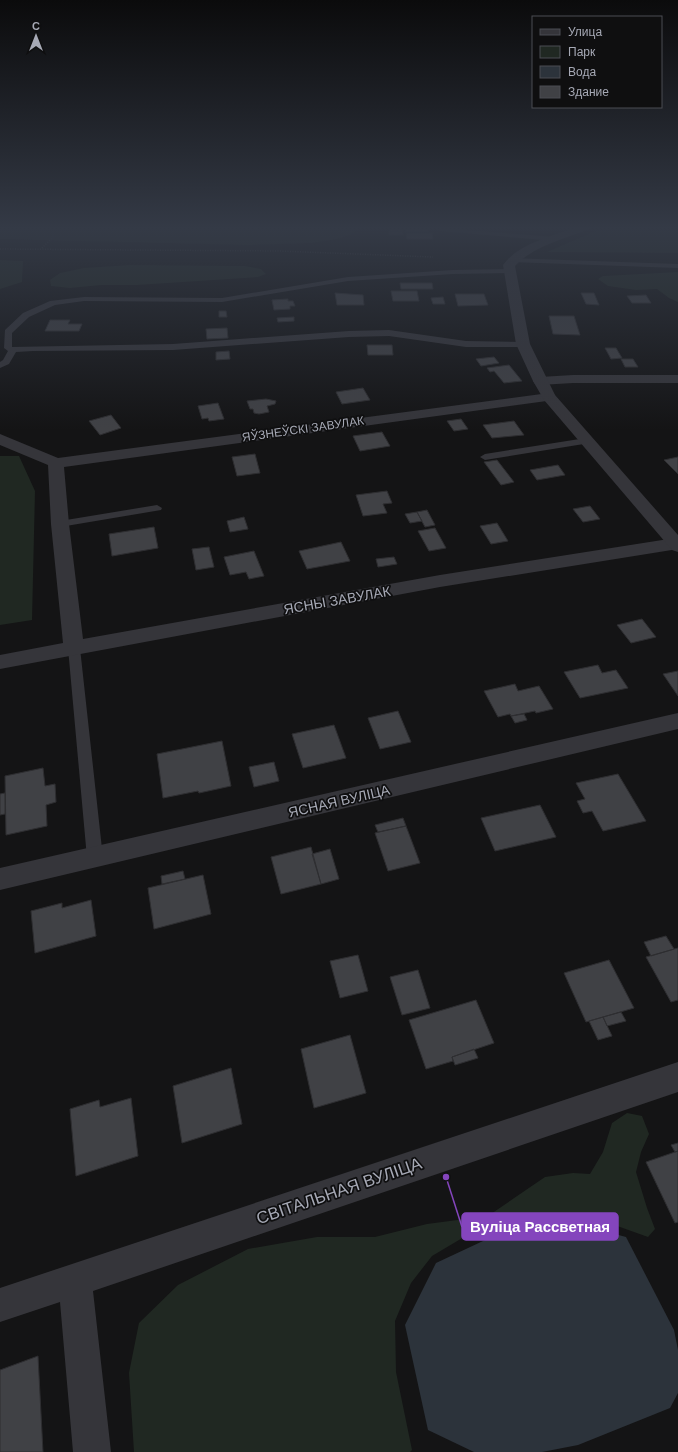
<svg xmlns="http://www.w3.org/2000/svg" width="678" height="1452" font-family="Helvetica,sans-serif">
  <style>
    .green { fill: #202822 }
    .water { fill: #2c333b }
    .building { fill: #404145; stroke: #2e2e31 }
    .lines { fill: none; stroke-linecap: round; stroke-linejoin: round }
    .path { stroke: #3b3c41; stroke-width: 1.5; stroke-dasharray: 1 1.5; stroke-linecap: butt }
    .service { fill: #35353a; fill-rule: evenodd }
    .minor { fill: #35353a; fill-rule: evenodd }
    .tertiary { fill: #35353a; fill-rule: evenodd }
    .labels { text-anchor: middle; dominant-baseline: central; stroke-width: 3.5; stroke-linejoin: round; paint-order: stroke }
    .far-street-label { font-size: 12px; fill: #a6a9b5; stroke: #0f0f10 }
    .street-label { font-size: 14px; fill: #a6a9b5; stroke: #0f0f10 }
    .near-street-label { font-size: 17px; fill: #a6a9b5; stroke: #0f0f10 }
    .leader { fill: none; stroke: #8445bd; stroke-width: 1.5 }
    .callout-dot { fill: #8445bd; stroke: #0f0f10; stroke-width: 1.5 }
    .callout { fill: #8445bd; stroke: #8445bd; stroke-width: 1.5 }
    .callout-label { font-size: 15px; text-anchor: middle; font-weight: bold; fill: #fff }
  </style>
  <rect width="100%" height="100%" fill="#141415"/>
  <path class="green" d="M0,227H359L352,234L337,239L311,243L249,245L0,239Z
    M631,229L678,231V253L547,252L598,230Z
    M0,260L23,261L22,282L0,289Z
    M130,265L245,266L261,269L266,274L258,277L137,285H101L70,288L51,286L50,280L60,273L84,268Z
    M678,272V302L669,298L657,289L636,290L608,286L598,279L603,276Z
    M0,456H19L35,491L32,620L0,625Z
    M627,1113L642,1116L649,1134L641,1152L636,1172L647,1208L655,1229L648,1237L581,1213L539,1216L509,1230L464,1237L432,1256L411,1283L395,1321L396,1372L412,1450L410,1452H134L129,1373L139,1323L178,1285L248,1249L317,1237H375L427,1224L488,1216L545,1177L573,1173L590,1174L603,1152L612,1123Z"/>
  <path class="water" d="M570,1222L626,1237L674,1330L678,1350V1393L670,1408L578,1445L542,1452H474L428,1430L405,1325L436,1263L498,1234Z"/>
  <path class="building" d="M389,229H403V235H389Z
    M405,229H428L429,232H405Z
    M406,233H432L433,239H407Z
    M400,283H432L433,289H401Z
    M391,291H417L419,301H393Z
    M335,293L363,295L364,305H337Z
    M581,293H594L599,305L586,304Z
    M455,294H484L488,305L458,306Z
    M646,295L651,303H632L627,296Z
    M443,297L445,304H433L431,298Z
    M288,299V301H293L295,306H290V309L274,310L272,300Z
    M219,311H226L227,317H219Z
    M549,316H574L580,335L553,334Z
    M294,317V321L278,322L277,318Z
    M50,320H70L68,324H82L79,331H45Z
    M227,328L228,338L207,339L206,329Z
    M367,345H392L393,355H368Z
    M605,348H616L622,358L611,359Z
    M229,351L230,359L216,360V352Z
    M494,357L499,363L481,366L476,359Z
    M621,359H633L638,367H625Z
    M509,365L522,381L504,383L494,371L490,372L487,368Z
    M363,388L370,400L342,404L336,392Z
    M266,399L276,401L275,404L267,406L269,412L259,414L254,413L253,409H250L247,401Z
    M218,403L224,419L209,421L208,418L202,419L198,406Z
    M111,415L121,428L100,435L89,421Z
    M461,419L468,429L454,431L447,421Z
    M514,421L524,435L492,438L483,425Z
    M382,432L390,446L360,451L353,436Z
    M255,454L260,473L237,476L232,457Z
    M678,457V474L664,460Z
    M497,460L514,482L501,485L484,462Z
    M558,465L565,475L537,480L530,470Z
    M387,491L392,503L383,504L387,513L363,516L356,495Z
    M590,506L600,519L583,522L573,509Z
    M427,510L435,525L425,527L417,512Z
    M417,512L422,521L410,523L405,514Z
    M244,517L248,529L230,532L227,521Z
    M497,523L508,541L491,544L480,526Z
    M154,527L158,548L112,556L109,534Z
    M435,528L446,548L429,551L418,531Z
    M341,542L350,561L307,569L299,551Z
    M209,547L214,567L196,570L192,549Z
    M254,551L264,576L249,579L246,572L230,575L224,557Z
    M394,557L397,564L378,567L376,559Z
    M642,619L656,637L631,643L617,625Z
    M598,665L602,673L616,670L628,688L580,698L564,672Z
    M678,671V696L663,674Z
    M515,684L518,691L539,686L553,709L536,713L535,711L511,716L510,714L498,717L484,691Z
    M398,711L411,742L380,749L368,718Z
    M524,714L527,720L515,723L511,716Z
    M334,725L346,758L303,768L292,734Z
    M222,741L231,786L199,793L198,791L163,798L157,754Z
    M274,762L279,781L254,787L249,767Z
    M43,768L45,786L55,784L56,802L46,805L47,826L6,835L5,776Z
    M618,774L646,821L603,831L592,811L583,813L577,801L585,799L576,783Z
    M5,793V814L0,815V794Z
    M540,805L556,837L495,851L481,818Z
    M403,818L406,826L378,832L375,825Z
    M406,826L420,863L388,871L375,833Z
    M311,847L321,884L281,894L271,857Z
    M330,849L339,879L321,884L312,854Z
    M183,871L185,879L162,884L161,876Z
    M203,875L211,914L154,929L148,888Z
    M91,900L96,936L35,953L31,911L62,903V908Z
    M666,936L674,949L651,956L644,942Z
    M678,948V1000L671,1002L646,957Z
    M358,955L368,991L340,998L330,961Z
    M609,960L634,1008L586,1022L564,973Z
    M418,970L430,1008L402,1015L390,977Z
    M476,1000L494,1043L452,1057L453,1061L426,1069L409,1020Z
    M621,1012L626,1021L607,1026L603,1017Z
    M603,1017L612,1036L598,1040L589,1021Z
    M350,1035L366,1093L314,1108L301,1049Z
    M474,1049L478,1058L455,1065L452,1057Z
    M231,1068L242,1124L182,1143L173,1086Z
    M131,1098L138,1156L76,1176L70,1109L99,1100L100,1107Z
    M678,1143V1151L675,1152L671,1145Z
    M678,1151V1222L675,1223L646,1162Z
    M38,1356L43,1452H0V1370Z"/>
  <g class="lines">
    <path class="path" d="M42,248L53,237L54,227
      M0,249L279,251L433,257"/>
    <path class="service" d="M442,228L555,237L559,239L555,241L440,231L439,230Z
      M509,258L678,264V268L512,262L508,260Z
      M510,269H513V273L453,274L348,281L222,302L84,301L55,305L29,317L12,333V347L173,344L349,331L389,330L466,341L526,342L527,344L523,347H466L389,336L349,337L173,350L33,351L16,352L9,364L0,368V362L3,360L8,351L4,348L5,330L23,313L50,301L84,297L222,298L348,277L453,270Z
      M586,438L590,439L591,441L590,443L485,460L480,457L485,454Z
      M157,505L162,508L161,510L60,527L56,526L54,524L56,522L60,521Z
      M74,643L79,645L80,648L103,858L101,863L95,865L89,863L87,858L68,648L69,645Z"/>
    <path class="minor" d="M573,375H678V383H573L540,385L535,384L533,381L535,378L540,377Z
      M549,393L554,394L556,397L554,400L64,467L69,524L83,639L440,575L675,538L678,539V549L440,587L0,669V655L63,643L51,524L48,465L0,445V434L58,458Z
      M678,713V729L0,890V868Z
      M678,1062V1092L93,1291L111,1452H73L60,1302L0,1322V1288Z"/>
    <path class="tertiary" d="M577,227H590L589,229C565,239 533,246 515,266L530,344L555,395L678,535V552L672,550L544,400L533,381L516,344L503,265C519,243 553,236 577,227Z"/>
  </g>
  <linearGradient id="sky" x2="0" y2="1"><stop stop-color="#0b0b0c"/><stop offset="0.53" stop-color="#343a46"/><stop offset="1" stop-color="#343a46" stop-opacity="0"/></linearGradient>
  <rect width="678" height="430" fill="url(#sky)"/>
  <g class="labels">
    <g class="far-street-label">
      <text transform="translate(303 429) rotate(-8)">ЯЎЗНЕЎСКІ ЗАВУЛАК</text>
    </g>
    <g class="street-label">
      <text transform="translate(337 600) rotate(-10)">ЯСНЫ ЗАВУЛАК</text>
      <text transform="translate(339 801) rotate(-13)">ЯСНАЯ ВУЛІЦА</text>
    </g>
    <g class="near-street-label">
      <text transform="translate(339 1191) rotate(-19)">СВІТАЛЬНАЯ ВУЛІЦА</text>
    </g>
  </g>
  <path class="leader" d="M446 1177L462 1227"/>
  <circle class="callout-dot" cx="446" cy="1177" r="4"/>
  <rect class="callout" x="462" y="1213" width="156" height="27" rx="4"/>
  <g class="callout-label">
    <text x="540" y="1232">Вуліца Рассветная</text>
  </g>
  <rect x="532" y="16" width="130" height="92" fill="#0f0f10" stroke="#4b4d52"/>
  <rect x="540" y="29" width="20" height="6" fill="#35353a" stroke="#4b4d52"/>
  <text x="568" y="36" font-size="12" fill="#a6a9b5">Улица</text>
  <rect x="540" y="46" width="20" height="12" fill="#202822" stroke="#4b4d52"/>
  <text x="568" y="56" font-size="12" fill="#a6a9b5">Парк</text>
  <rect x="540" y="66" width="20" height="12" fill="#2c333b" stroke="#4b4d52"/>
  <text x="568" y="76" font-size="12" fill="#a6a9b5">Вода</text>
  <rect x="540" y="86" width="20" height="12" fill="#404145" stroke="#4b4d52"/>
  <text x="568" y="96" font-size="12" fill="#a6a9b5">Здание</text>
  <g transform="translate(36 36)" stroke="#0f0f10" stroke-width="3" paint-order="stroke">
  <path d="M0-3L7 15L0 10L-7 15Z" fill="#a6a9b5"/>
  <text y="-6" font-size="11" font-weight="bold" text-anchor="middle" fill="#a6a9b5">С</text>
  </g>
</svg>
